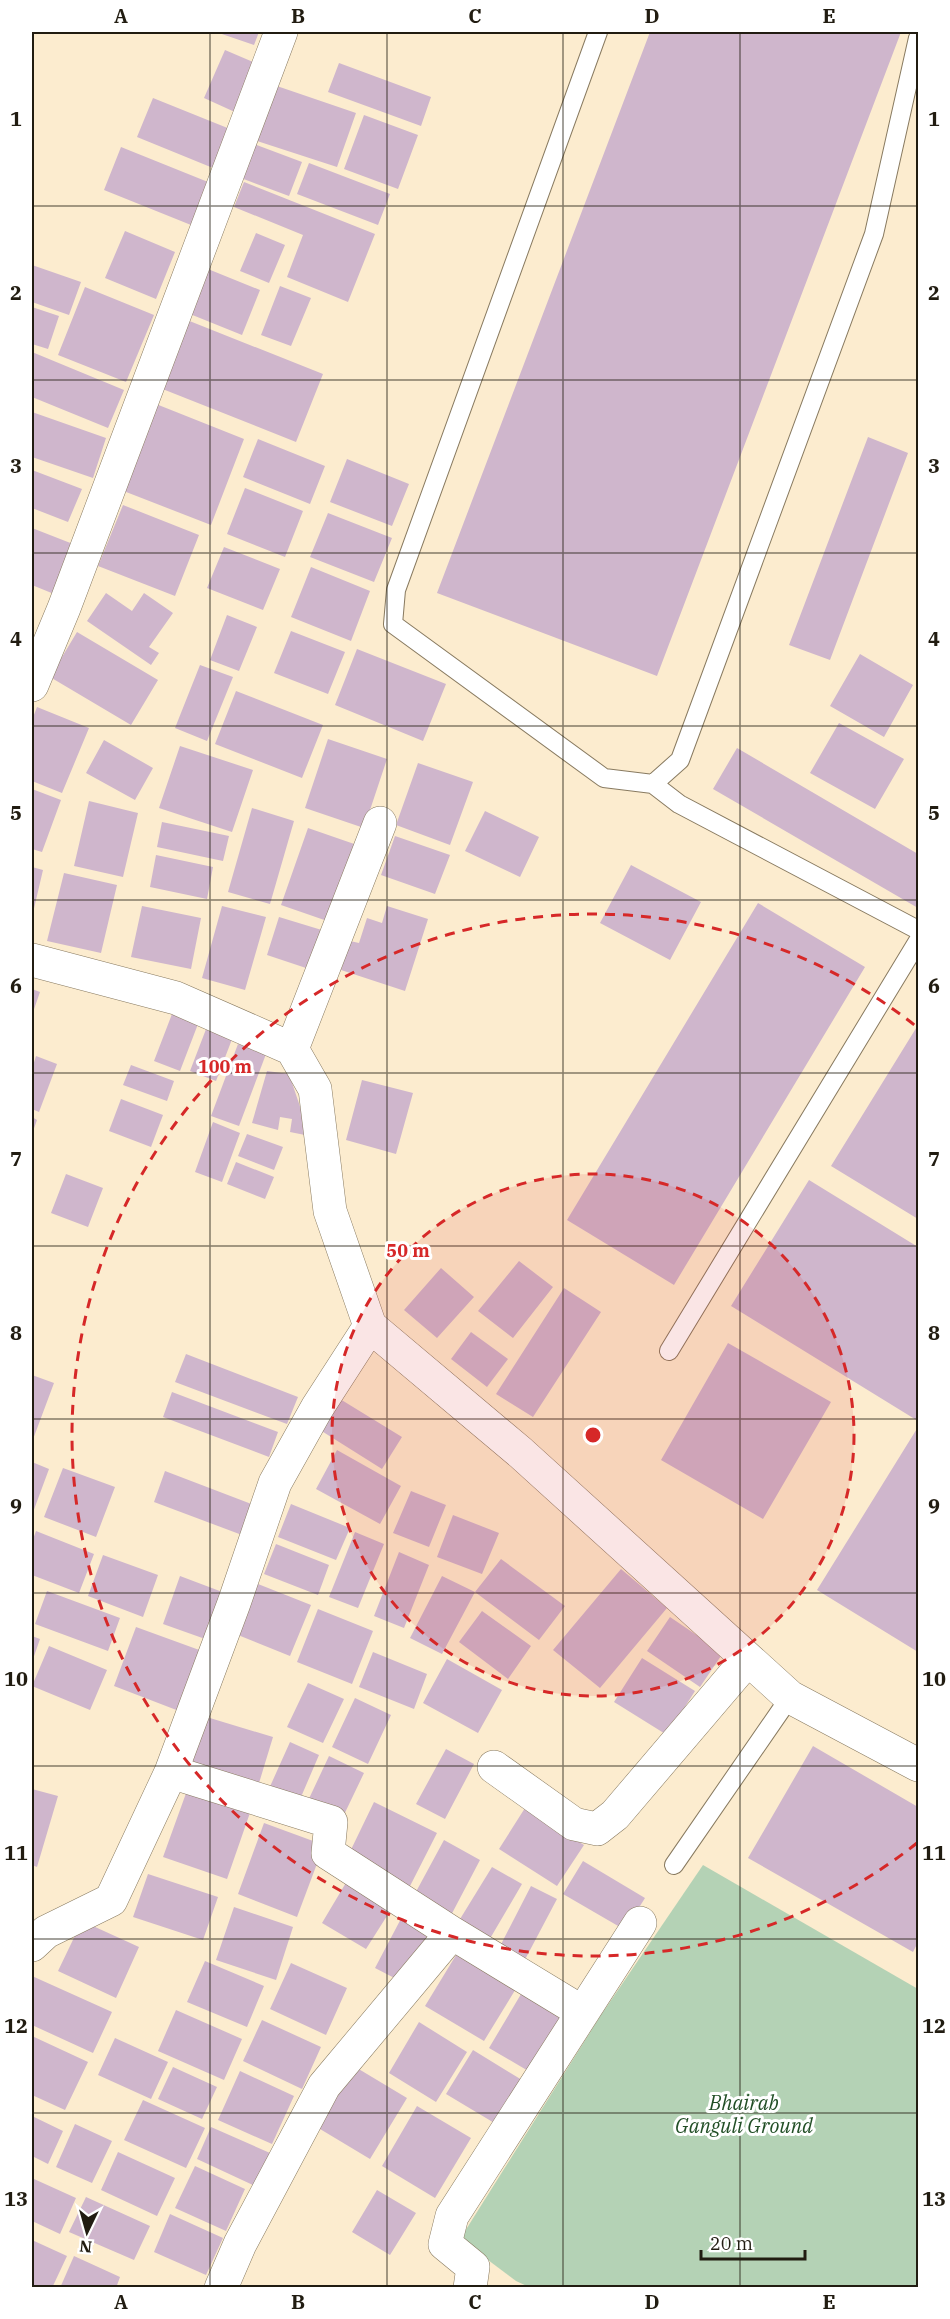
<svg xmlns="http://www.w3.org/2000/svg" width="950" height="2319" font-family="'IBM Plex Serif',serif">
  <style>
    .green { fill: #b4d2b5 }
    .building { fill: #cfb6cc }
    .lines { fill: none; stroke-linecap: round; stroke-linejoin: round }
    .lane-casing { stroke: #887a60; stroke-width: 20 }
    .street-casing { stroke: #887a60; stroke-width: 34 }
    .lane { stroke: #fff; stroke-width: 18 }
    .street { stroke: #fff; stroke-width: 33 }
    .grid { fill: none; stroke: #211c11; stroke-width: 1.5; stroke-opacity: 0.55 }
    .ring { fill: none; stroke: #d62828; stroke-width: 3; stroke-dasharray: 10 8 }
    .labels { text-anchor: middle; dominant-baseline: central; stroke-width: 6; stroke-linejoin: round; paint-order: stroke }
    .park-label { font-size: 20px; font-style: italic; fill: #224f26; stroke: #fff }
    .centre { fill: #d62828; stroke: #fff; stroke-width: 3 }
    .ring-label { font-size: 18px; text-anchor: middle; font-weight: bold; fill: #d62828; stroke: #fff; stroke-width: 6; stroke-linejoin: round; paint-order: stroke }
    .neatline { fill: none; stroke: #211c11; stroke-width: 2 }
    .grid-label { font-size: 20px; text-anchor: middle; font-weight: bold; fill: #211c11 }
  </style>
  <rect width="100%" height="100%" fill="#fceccf"/>
  <path class="green" d="M703,1865L918,1989V2287H529L516,2281L460,2239L601,2015Z"/>
  <path class="building" d="M216,32H259L254,45Z
    M650,32H901L657,676L437,593Z
    M225,50L258,64L237,113L204,98Z
    M339,63L431,97L421,126L328,92Z
    M271,84L356,113L337,167L251,139Z
    M153,98L230,129L213,168L137,137Z
    M364,115L418,135L398,189L344,169Z
    M254,144L302,162L289,196L241,178Z
    M121,147L208,182L191,225L104,190Z
    M309,163L390,194L378,225L297,194Z
    M244,182L375,234L348,302L287,277L303,235L234,207Z
    M125,231L175,252L156,299L105,278Z
    M256,233L285,245L269,283L240,271Z
    M32,265L81,282L69,315L32,302Z
    M203,267L260,290L242,335L185,312Z
    M280,286L311,298L291,346L261,335Z
    M85,287L154,315L126,382L58,355Z
    M32,307L59,316L48,349L32,344Z
    M187,320L323,374L296,442L160,388Z
    M32,352L124,390L108,428L32,397Z
    M156,404L244,439L211,525L121,490Z
    M32,412L106,438L93,478L32,457Z
    M868,437L908,453L830,660L789,645Z
    M258,439L325,466L310,504L243,477Z
    M347,459L409,484L392,526L330,502Z
    M32,470L82,489L68,522L32,508Z
    M245,488L303,511L285,557L227,534Z
    M123,505L199,535L175,596L98,566Z
    M328,513L392,538L374,582L310,557Z
    M32,528L73,544L54,594L32,585Z
    M224,547L280,569L263,610L207,588Z
    M311,567L370,591L351,641L291,617Z
    M106,593L132,611L144,593L173,613L149,647L159,653L151,665L87,621Z
    M227,615L257,627L239,671L210,660Z
    M291,631L345,652L328,694L274,673Z
    M77,632L158,680L131,725L50,677Z
    M357,649L446,684L423,741L335,705Z
    M860,654L913,685L884,737L830,706Z
    M200,665L233,677L207,741L175,728Z
    M236,691L323,725L302,778L215,744Z
    M37,707L89,728L62,793L32,781V720Z
    M839,723L904,759L875,809L810,773Z
    M328,739L387,759L364,828L305,808Z
    M104,740L153,768L135,800L86,773Z
    M180,746L253,770L232,832L159,808Z
    M737,748L918,854V908L713,789Z
    M418,763L473,782L450,845L396,825Z
    M32,789L61,800L42,852L32,849Z
    M89,801L138,813L123,877L74,866Z
    M252,808L294,821L270,904L228,892Z
    M485,811L539,837L520,877L465,851Z
    M162,822L229,836L223,861L157,847Z
    M308,828L360,846L333,923L281,905Z
    M395,836L450,855L435,894L381,875Z
    M156,855L213,867L207,899L150,887Z
    M631,865L701,902L670,960L600,923Z
    M32,867L43,870L32,917Z
    M64,873L117,885L101,953L47,941Z
    M758,903L865,967L674,1285L567,1220Z
    M142,906L201,918L191,969L131,957Z
    M222,906L266,917L245,990L202,978Z
    M387,906L428,919L405,991L341,970L350,941L359,943L367,918L382,923Z
    M279,917L325,931L312,970L267,955Z
    M32,989L40,992L32,1015Z
    M172,1014L198,1024L180,1071L154,1061Z
    M208,1024L234,1034L216,1081L190,1071Z
    M918,1025V1219L831,1166Z
    M238,1044L266,1054L239,1126L211,1116Z
    M36,1056L57,1064L39,1112L32,1109V1069Z
    M131,1065L174,1081L167,1101L123,1085Z
    M267,1071L289,1074L310,1136L290,1132L292,1119L280,1117L278,1130L252,1123Z
    M362,1080L413,1093L396,1154L346,1140Z
    M121,1099L163,1115L151,1147L109,1131Z
    M32,1117L37,1120L32,1134Z
    M213,1122L240,1133L222,1182L195,1172Z
    M247,1134L283,1147L274,1170L238,1156Z
    M236,1162L274,1177L265,1199L227,1184Z
    M66,1174L103,1188L88,1227L51,1213Z
    M809,1180L918,1247V1421L731,1306Z
    M519,1261L553,1287L513,1338L478,1311Z
    M441,1268L474,1297L437,1338L404,1310Z
    M564,1288L601,1312L533,1417L496,1394Z
    M471,1332L508,1359L487,1387L451,1359Z
    M728,1343L831,1402L763,1519L661,1460Z
    M186,1354L298,1397L287,1424L175,1382Z
    M32,1375L54,1383L32,1442Z
    M172,1392L278,1432L269,1457L163,1417Z
    M340,1399L402,1437L382,1469L320,1430Z
    M918,1427V1652L817,1590Z
    M337,1450L401,1486L380,1524L316,1489Z
    M32,1462L49,1469L32,1515Z
    M63,1468L115,1487L96,1537L44,1517Z
    M165,1471L254,1505L242,1535L154,1502Z
    M411,1491L446,1505L429,1547L393,1533Z
    M291,1504L350,1528L336,1560L278,1537Z
    M453,1515L499,1533L482,1574L437,1557Z
    M36,1531L94,1554L79,1593L32,1575V1542Z
    M355,1532L384,1544L358,1608L329,1597Z
    M276,1544L329,1565L318,1595L264,1574Z
    M399,1552L429,1565L404,1628L374,1616Z
    M103,1555L158,1575L143,1617L88,1596Z
    M501,1559L565,1606L539,1640L475,1592Z
    M621,1569L667,1608L600,1688L553,1650Z
    M180,1576L225,1593L208,1640L163,1624Z
    M442,1576L475,1592L442,1654L410,1638Z
    M258,1584L311,1605L290,1656L238,1635Z
    M47,1591L120,1618L108,1651L35,1624Z
    M318,1609L373,1631L352,1684L297,1662Z
    M482,1611L531,1646L508,1679L459,1642Z
    M670,1617L723,1653L700,1687L647,1651Z
    M136,1627L202,1651L179,1711L114,1686Z
    M32,1636L40,1639L32,1662Z
    M49,1646L107,1670L90,1710L32,1686Z
    M373,1652L427,1674L414,1709L359,1687Z
    M642,1658L695,1691L667,1735L614,1702Z
    M447,1659L502,1690L478,1733L423,1703Z
    M308,1683L344,1699L323,1743L287,1727Z
    M355,1698L391,1715L368,1764L332,1747Z
    M200,1715L273,1737L256,1793L183,1770Z
    M290,1742L319,1755L298,1804L268,1791Z
    M813,1746L918,1807V1942L913,1952L748,1858Z
    M446,1749L474,1764L445,1819L416,1804Z
    M329,1756L364,1773L341,1821L306,1805Z
    M189,1785L252,1807L227,1879L163,1857Z
    M32,1789L58,1796L37,1867L32,1865Z
    M374,1802L437,1833L408,1890L346,1860Z
    M525,1808L584,1845L557,1886L499,1849Z
    M264,1823L324,1845L297,1917L238,1894Z
    M444,1840L480,1860L448,1921L411,1901Z
    M583,1861L645,1898L625,1930L563,1894Z
    M492,1867L522,1884L488,1942L457,1924Z
    M148,1874L218,1897L203,1940L133,1917Z
    M347,1881L392,1908L366,1949L322,1923Z
    M531,1886L557,1899L520,1969L495,1956Z
    M234,1907L293,1927L276,1980L216,1960Z
    M404,1913L433,1928L404,1983L375,1968Z
    M82,1921L139,1947L116,1998L58,1971Z
    M461,1947L520,1982L484,2041L425,2006Z
    M205,1961L264,1986L247,2027L187,2002Z
    M291,1963L347,1988L326,2035L270,2009Z
    M32,1976L112,2012L93,2053L32,2025Z
    M527,1984L568,2009L530,2072L489,2048Z
    M176,2010L242,2039L224,2080L158,2051Z
    M262,2020L321,2047L302,2089L243,2061Z
    M419,2022L467,2052L436,2102L389,2073Z
    M32,2036L88,2062L65,2110L32,2095Z
    M115,2038L168,2062L151,2099L98,2075Z
    M473,2050L522,2080L496,2124L446,2094Z
    M352,2065L407,2098L370,2159L315,2126Z
    M173,2067L217,2087L202,2119L158,2099Z
    M240,2071L294,2096L272,2144L218,2120Z
    M143,2100L205,2128L186,2168L124,2140Z
    M417,2106L471,2138L435,2198L382,2166Z
    M32,2116L63,2131L48,2164L32,2156Z
    M75,2124L112,2141L92,2183L56,2167Z
    M211,2127L270,2153L255,2186L197,2159Z
    M118,2152L175,2178L157,2216L101,2190Z
    M195,2166L245,2189L226,2231L175,2208Z
    M34,2179L76,2198L60,2234L32,2221V2185Z
    M377,2190L416,2213L390,2255L352,2232Z
    M86,2197L150,2226L134,2260L69,2232Z
    M170,2214L223,2238L206,2275L154,2252Z
    M32,2240L67,2256L52,2288H32Z
    M74,2256L120,2277L116,2288H60Z"/>
  <g class="lines">
    <defs>
      <path id="lane" d="M598,32L396,590L393,624L604,778L653,784L679,804L918,930
        M653,784L680,760L874,234L918,38
        M669,1351L918,941
        M674,1865L790,1697"/>
      <path id="street" d="M32,685L64,608L281,32
        M32,960L176,998L292,1049L315,1089L330,1211L370,1326L521,1453L790,1697L918,1765
        M292,1049L380,823
        M494,1767L574,1824L597,1829L615,1815L747,1660
        M171,1772L331,1822L328,1853L452,1933
        M32,1945L46,1932L111,1900L171,1772L234,1603L275,1483L317,1408L370,1326
        M221,2288L240,2244L324,2086L452,1933L582,2012
        M470,2288L473,2267L445,2244L452,2216L640,1923"/>
    </defs>
    <use href="#lane" class="lane-casing"/>
    <use href="#street" class="street-casing"/>
    <use href="#lane" class="lane"/>
    <use href="#street" class="street"/>
  </g>
  <path class="grid" d="M210,32V2288M387,32V2288M563,32V2288M740,32V2288M32,206H918M32,380H918M32,553H918M32,726H918M32,900H918M32,1073H918M32,1246H918M32,1419H918M32,1593H918M32,1766H918M32,1939H918M32,2113H918"/>
  <circle cx="593" cy="1435" r="261" fill="#d62828" fill-opacity=".12"/>
  <g class="ring">
    <circle cx="593" cy="1435" r="261"/>
    <path d="M917 1843A521 521 0 1 1 917 1027"/>
  </g>
  <g class="labels">
    <g class="park-label">
      <text x="744" y="2102">Bhairab<tspan x="744" dy="23">Ganguli Ground</tspan></text>
    </g>
  </g>
  <circle cx="593" cy="1435" r="9" class="centre"/>
  <g class="ring-label">
    <text x="225" y="1073">100 m</text>
    <text x="408" y="1257">50 m</text>
  </g>
  <rect width="950" height="2319" fill="none" stroke="#ffffff" stroke-width="66"/>
  <g transform="translate(87 2232) rotate(185)" stroke="#ffffff" stroke-width="4.5" paint-order="stroke">
  <path d="M0-4.5L10 22L0 15L-10 22Z" fill="#211c11"/>
  <text y="-9" font-size="16" font-weight="bold" text-anchor="middle" fill="#211c11">N</text>
  </g>
  <path d="M701 2250v9h104v-9" fill="none" stroke="#211c11" stroke-width="3"/>
  <text x="710" y="2250" font-size="18" fill="#211c11" stroke="#ffffff" stroke-width="4.5" paint-order="stroke">20 m</text>
  <rect x="33" y="33" width="884" height="2253" class="neatline"/>
  <g class="grid-label">
    <text x="121" y="23">A</text>
    <text x="298" y="23">B</text>
    <text x="475" y="23">C</text>
    <text x="652" y="23">D</text>
    <text x="829" y="23">E</text>
    <text x="16" y="126">1</text>
    <text x="934" y="126">1</text>
    <text x="16" y="300">2</text>
    <text x="934" y="300">2</text>
    <text x="16" y="473">3</text>
    <text x="934" y="473">3</text>
    <text x="16" y="646">4</text>
    <text x="934" y="646">4</text>
    <text x="16" y="820">5</text>
    <text x="934" y="820">5</text>
    <text x="16" y="993">6</text>
    <text x="934" y="993">6</text>
    <text x="16" y="1166">7</text>
    <text x="934" y="1166">7</text>
    <text x="16" y="1340">8</text>
    <text x="934" y="1340">8</text>
    <text x="16" y="1513">9</text>
    <text x="934" y="1513">9</text>
    <text x="16" y="1686">10</text>
    <text x="934" y="1686">10</text>
    <text x="16" y="1860">11</text>
    <text x="934" y="1860">11</text>
    <text x="16" y="2033">12</text>
    <text x="934" y="2033">12</text>
    <text x="16" y="2206">13</text>
    <text x="934" y="2206">13</text>
    <text x="121" y="2309">A</text>
    <text x="298" y="2309">B</text>
    <text x="475" y="2309">C</text>
    <text x="652" y="2309">D</text>
    <text x="829" y="2309">E</text>
  </g>
</svg>
